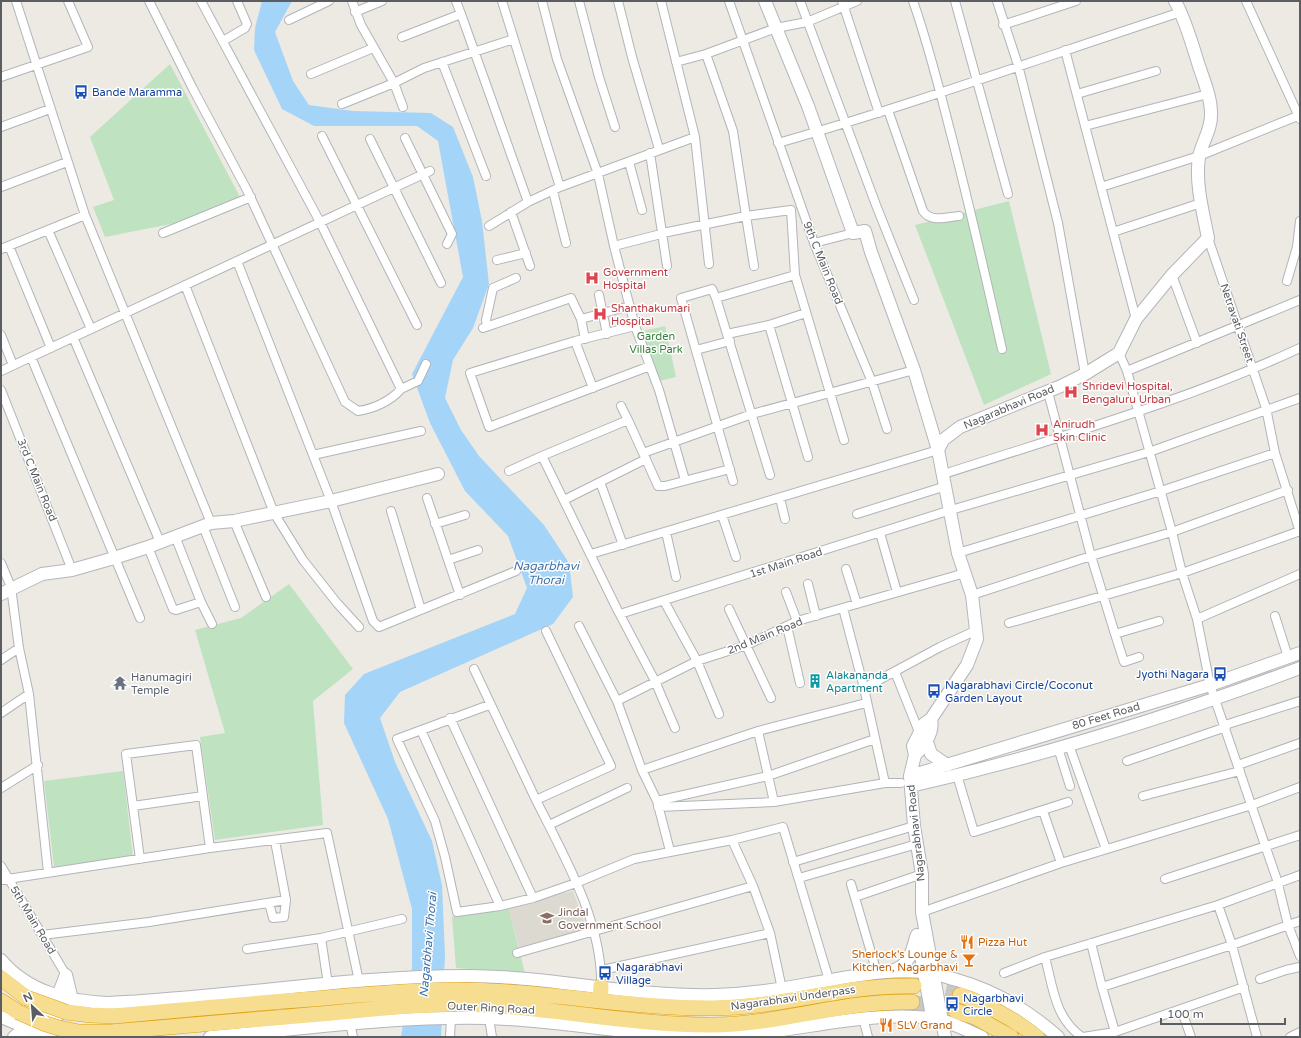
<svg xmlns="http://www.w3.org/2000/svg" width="1301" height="1038" font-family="'Varela Round',sans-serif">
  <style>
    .education { fill: #dcd9d0 }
    .green { fill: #bfe3c0 }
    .water { fill: #a5d4f9 }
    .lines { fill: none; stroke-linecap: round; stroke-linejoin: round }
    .highway-tunnel { stroke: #c8c7c2; stroke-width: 15; stroke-dasharray: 15 8; stroke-linecap: butt }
    .street-casing { stroke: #b2b4b9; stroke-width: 10 }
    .secondary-casing { stroke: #b4b6bc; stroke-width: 14 }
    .highway-casing { stroke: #e0a10e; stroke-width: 16 }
    .street { stroke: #fff; stroke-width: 8 }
    .secondary { stroke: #fff; stroke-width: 12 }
    .highway { stroke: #f6dd8f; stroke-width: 15 }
    .highway-bridge-casing { stroke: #e0a10e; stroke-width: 16; stroke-linecap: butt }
    .highway-bridge { stroke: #f6dd8f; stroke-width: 15 }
    .labels { text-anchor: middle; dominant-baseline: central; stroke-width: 3; stroke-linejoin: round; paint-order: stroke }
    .transit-label { font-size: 11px; fill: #164399; stroke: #fff; text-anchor: start }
    .street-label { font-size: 11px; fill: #5a5e62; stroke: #fff }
    .health-label { font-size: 11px; fill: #be3a42; stroke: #fff; text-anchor: start }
    .park-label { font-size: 11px; fill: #3a813e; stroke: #fff }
    .culture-label { font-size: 11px; fill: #0d838f; stroke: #fff; text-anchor: start }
    .worship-label { font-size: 11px; fill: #5b616d; stroke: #fff; text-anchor: start }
    .education-label { font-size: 11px; fill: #785e54; stroke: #fff; text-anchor: start }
    .food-label { font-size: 11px; fill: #c56008; stroke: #fff; text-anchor: start }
    .water-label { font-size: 12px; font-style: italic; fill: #4374aa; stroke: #fff }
  </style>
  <rect width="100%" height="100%" fill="#eceae2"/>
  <path class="education" d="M573,891L587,930L519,947L508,906Z"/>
  <path class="green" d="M170,64L241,199L181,222L105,237L93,207L114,200L90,137Z
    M1009,201L1051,374L984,405L915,225Z
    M665,326L676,377L650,383V366L639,332Z
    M289,584L353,669L313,701L323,825L215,840L200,737L225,733L195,630L241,618Z
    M123,771L133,857L54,867L44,781Z
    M508,906L525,973L456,968L452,917Z"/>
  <path class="water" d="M262,1H292L275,32L293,81L309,105L353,111L431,113L453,127L473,177L482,221L489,284L473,328L453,360L445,398L461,430L479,456L544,525L569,563L573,597L553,624L400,692L380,718L395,762L432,841L442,885L445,955L441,1037H401L412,968V909L388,819L344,723L345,695L364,674L515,614L527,588L508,536L465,491L430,423L412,374L463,277L438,141L417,126H314L282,109L254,50L255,28Z"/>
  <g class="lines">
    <path class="highway-tunnel" d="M923,987L960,995
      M912,1002L956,1011"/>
    <defs>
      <path id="street" d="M16,1L85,215L211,523
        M149,1L193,89L248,192L345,402L358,411C373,409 391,401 401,389L320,222L201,1
        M352,1L361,25L394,83L403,107
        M502,1L560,187
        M542,1L557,59L598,174L614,246L627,296L635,326L659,390L685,480
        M579,1L599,77L615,127
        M618,1L632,57L659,149
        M661,1L695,137L709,264
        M729,1L814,243L872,382L887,429
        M800,1L876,205L914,300
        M842,1L879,113
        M913,1C929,46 940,92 952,138C970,208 986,278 1002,349
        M955,1L1008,194
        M997,1L1018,65L1058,223L1085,374
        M1246,1L1300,119
        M355,12L382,1
        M461,14L528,202
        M289,20L329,1
        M1003,25L1076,1
        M402,37L461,14L456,1
        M223,41L245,28L247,24L237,1
        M1065,50L1136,319
        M442,62L486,176
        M676,62L706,54
        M311,74L373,48
        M1,77L88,47L68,1
        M1077,94L1156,71
        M342,104L394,83L424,68L514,39
        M888,110L923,211C931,223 947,217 959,216
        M1085,126L1208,94
        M1,127L50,109
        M322,136L417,325
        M405,138L452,234L447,244
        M370,139L441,283
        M778,143C914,104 1047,56 1181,12
        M650,153L667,266
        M629,162L642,210
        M1,187L67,162
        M1101,187L1199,156L1300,115
        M553,191L566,243
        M511,212L530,266
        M489,226L528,202L560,187L695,137
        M48,230L91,329
        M1113,232L1201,203
        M163,233L251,197
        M663,233L746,216L754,266
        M1208,238L1266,408L1275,453L1300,532
        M814,243L853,233
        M9,246L51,348
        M614,246L657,235
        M1,249L85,215
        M497,260L526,253
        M237,261L331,501L373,621L379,627L516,571
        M1172,275L1197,343
        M1287,281L1297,247L1300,221
        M185,285L274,513L303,560L337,603L359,627
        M599,295L607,334
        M716,298L795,275
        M581,319L630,306
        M769,325L808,457
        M487,326L486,320L493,288L516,278
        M635,326L575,341L470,373L489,427L650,366
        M483,328L571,298L581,319L585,339
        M727,334L769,325L806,313
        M1,335L13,365
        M73,337L160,542
        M575,341L593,388
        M696,350L730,341
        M1119,353L1127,371L1172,532L1182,573L1197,619L1210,685L1277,880L1288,925L1300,956
        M31,357L140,618
        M1,371L430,171
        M1127,371L1300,300
        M401,389L418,381L426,364
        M1,390L72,570
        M1048,392L1091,556L1115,634L1159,621
        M621,406L628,420
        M844,440L795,275L791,210L746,216L733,131L706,54L776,28L807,22L857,1
        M643,453L752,414L914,370
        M313,455L421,431
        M509,471L542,456
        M944,474C1064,435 1186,401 1300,348
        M733,481L681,298L712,289L716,298L770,475
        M600,482L623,545
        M427,498L460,595
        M780,498L785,519
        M564,500L646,459
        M391,511L421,610
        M857,514L946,486
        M722,515L736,557
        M234,521L266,597
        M435,524L465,515
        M203,526L235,607
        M666,532L676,577
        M880,533L897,592
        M175,536L201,602
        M148,547L173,609L176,610L201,602L212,624
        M958,553L1161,491L1275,453
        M591,554L938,450
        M448,560L478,550
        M1,563L11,587L19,648L29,694L48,872
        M846,569L857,604
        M808,584L816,616
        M786,592L797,621
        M972,595L1091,556L1172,532L1288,490
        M664,601L697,661L719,714
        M843,608L864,688L940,647L977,630
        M729,609L771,698
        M620,614L951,510L1149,452L1300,398
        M1275,616L1288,657
        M1197,619L1300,574
        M1009,623L1182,573L1300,531
        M579,626L617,701L642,770L657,801L670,851
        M787,626L800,683
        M546,631L611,766L536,800C564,856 603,923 601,986
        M1115,634L1124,662L1139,657
        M1,660L19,648
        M474,669L536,800
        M895,672L919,732
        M864,688L885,783
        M617,701L697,661L747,645L797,621L965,573
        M489,705L397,739L435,821L445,857L457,912L500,906L533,898L576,883L634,859L732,840L783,827L829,980
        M1,713L29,694
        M450,718L533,898
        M1225,725L1300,701
        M675,728L655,681L617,609L542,456L628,420L658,486H665L730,469
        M421,730L500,906
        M758,731L774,802
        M1069,745L1106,849
        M1058,748L1070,786
        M1127,761L1226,727
        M1238,765L1300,743
        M642,770L758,731L866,703
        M957,775L974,832L1068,802
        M1,788L38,765
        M1143,796L1240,771
        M657,801L768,776L875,739
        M133,806L203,796
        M658,807L774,802L885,783H901
        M1043,811L1061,863
        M549,825L627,788
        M732,840L753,886L770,933L782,989
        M140,859L126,754L196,745L210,848
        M793,862L914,826
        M1,866L66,975
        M799,878L917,844
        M1165,879L1300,835
        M1,880L210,848L327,833L359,981
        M851,884L877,973
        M855,897L922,874
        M269,903L273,918L284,917L286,900
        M922,912L1061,863L1252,805L1300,787
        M42,935L149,922L286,900L275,841
        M321,938L402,919
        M1091,943L1102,987L1115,1032
        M247,949L321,938L328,984
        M517,953L753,886
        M1045,957C1053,988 1055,1018 1082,1037
        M602,970L770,933
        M1004,973L1045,957L1218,905
        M1260,979L1286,970L1300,967
        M1102,987L1232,945L1300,921
        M1181,1009L1191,1037
        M489,1018L492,1037
        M863,1018L868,1037
        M350,1023L353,1037
        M450,1037L451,1018
        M1083,1037L1115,1032L1244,987
        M1257,1037L1232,945L1218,905L1300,875
        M1290,1037L1300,1032"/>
      <path id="secondary" d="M765,1L808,106L853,233L865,231L871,252L914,370L938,450
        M1,594L42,574L72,570L114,558L148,547L211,523L234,521L331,501L438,474
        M931,719L967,665L977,639L972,595L958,553L938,450L943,440L960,427L1061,386L1085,374L1119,353L1136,319L1172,275L1208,238C1203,212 1195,183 1199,157C1202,142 1212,129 1211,113C1211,97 1204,81 1199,66C1192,44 1186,21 1175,1
        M926,739L931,754L947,765
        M915,755C924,746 934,732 931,719L924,724L913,746L915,755L910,776L914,826L922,874V912L945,1037
        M910,776L1210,685L1300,653
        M911,786C1043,756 1174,715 1300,668
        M917,935L932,1016
        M1,960C28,992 67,1001 107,1003C228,998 347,976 467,976C551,976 632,997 715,995C746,994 777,990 808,984C849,977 892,967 933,973C941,975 949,978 957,980C995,991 1028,1010 1058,1037
        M891,971C909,966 912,953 916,937
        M1,1017L50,1037
        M14,1037L50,1009L55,1003L66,975L72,1000C61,1016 43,1026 28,1037
        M210,1037C302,1029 394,1016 487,1018C564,1020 640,1038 717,1036C789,1035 859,1010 931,1018C948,1020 966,1030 982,1037"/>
      <path id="highway" d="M1,978L27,998
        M960,995C988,1005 1014,1019 1037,1037
        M1,1001L18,1012
        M600,1001L601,986
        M956,1011L975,1017L1011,1037
        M66,1012L91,1015L114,1016C179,1010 245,1004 311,999C359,995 407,990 456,990C543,990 630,1009 717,1008C784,1007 847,984 914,986
        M59,1028L79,1032H111C180,1026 250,1020 320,1014C366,1010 412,1004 457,1004C542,1005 626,1025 711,1025C779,1025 844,1000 912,1002"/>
    </defs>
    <use href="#street" class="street-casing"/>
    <use href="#secondary" class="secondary-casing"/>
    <use href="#highway" class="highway-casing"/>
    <use href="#street" class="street"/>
    <use href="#secondary" class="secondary"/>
    <use href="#highway" class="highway"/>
    <defs>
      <path id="highway-bridge" d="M27,998L66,1012
        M18,1012L43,1023L59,1028"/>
    </defs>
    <use href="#highway-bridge" class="highway-bridge-casing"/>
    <use href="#highway-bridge" class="highway-bridge"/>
  </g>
  <defs>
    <symbol id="bus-bare" viewBox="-9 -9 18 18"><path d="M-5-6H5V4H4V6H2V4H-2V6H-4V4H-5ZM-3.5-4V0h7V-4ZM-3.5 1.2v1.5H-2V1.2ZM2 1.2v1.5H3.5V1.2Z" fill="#1a4fb4" stroke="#fff" stroke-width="2.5" paint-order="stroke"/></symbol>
    <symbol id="hospital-bare" viewBox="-9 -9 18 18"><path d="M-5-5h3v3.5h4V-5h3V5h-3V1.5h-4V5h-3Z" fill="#e0444e" stroke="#fff" stroke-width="2.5" paint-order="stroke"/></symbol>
    <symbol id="building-bare" viewBox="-9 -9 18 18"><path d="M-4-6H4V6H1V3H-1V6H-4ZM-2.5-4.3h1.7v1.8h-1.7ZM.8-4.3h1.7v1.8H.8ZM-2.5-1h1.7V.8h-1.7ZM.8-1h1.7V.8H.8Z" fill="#0f9aa8" stroke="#fff" stroke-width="2.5" paint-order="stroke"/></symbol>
    <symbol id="temple-bare" viewBox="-9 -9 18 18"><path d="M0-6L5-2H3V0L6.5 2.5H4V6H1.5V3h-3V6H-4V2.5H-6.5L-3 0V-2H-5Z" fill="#6b7280" stroke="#fff" stroke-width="2.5" paint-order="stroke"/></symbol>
    <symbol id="school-bare" viewBox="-9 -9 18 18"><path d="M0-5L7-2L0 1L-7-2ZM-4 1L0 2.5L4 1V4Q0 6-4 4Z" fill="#8d6e63" stroke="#fff" stroke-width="2.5" paint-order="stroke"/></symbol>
    <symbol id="restaurant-bare" viewBox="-9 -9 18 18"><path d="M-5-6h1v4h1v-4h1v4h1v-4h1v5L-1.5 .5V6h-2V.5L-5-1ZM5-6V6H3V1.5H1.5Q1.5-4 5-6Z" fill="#e8710a" stroke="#fff" stroke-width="2.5" paint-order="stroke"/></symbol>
    <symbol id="bar-bare" viewBox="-9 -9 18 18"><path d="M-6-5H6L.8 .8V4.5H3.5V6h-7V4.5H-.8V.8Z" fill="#e8710a" stroke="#fff" stroke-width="2.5" paint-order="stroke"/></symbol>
  </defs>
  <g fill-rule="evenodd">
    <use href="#bus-bare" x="71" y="82" width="20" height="20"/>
    <use href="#hospital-bare" x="582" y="268" width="20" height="20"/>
    <use href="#hospital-bare" x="590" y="304" width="20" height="20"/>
    <use href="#hospital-bare" x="1061" y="382" width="20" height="20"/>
    <use href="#hospital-bare" x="1032" y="420" width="20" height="20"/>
    <use href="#bus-bare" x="1210" y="664" width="20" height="20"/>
    <use href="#building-bare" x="805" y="671" width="20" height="20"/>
    <use href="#temple-bare" x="110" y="673" width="20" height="20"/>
    <use href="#bus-bare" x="924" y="681" width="20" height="20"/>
    <use href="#school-bare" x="537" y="908" width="20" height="20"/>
    <use href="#restaurant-bare" x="957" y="932" width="20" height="20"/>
    <use href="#bar-bare" x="959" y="950" width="20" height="20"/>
    <use href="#bus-bare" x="595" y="963" width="20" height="20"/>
    <use href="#bus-bare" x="942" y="994" width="20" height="20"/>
    <use href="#restaurant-bare" x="876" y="1015" width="20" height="20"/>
  </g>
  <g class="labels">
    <g class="transit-label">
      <text x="92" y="92">Bande Maramma</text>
      <text x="1209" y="674" text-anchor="end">Jyothi Nagara</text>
      <text x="945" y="685">Nagarabhavi Circle/Coconut<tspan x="945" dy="13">Garden Layout</tspan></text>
      <text x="616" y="967">Nagarabhavi<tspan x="616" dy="13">Village</tspan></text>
      <text x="963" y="998">Nagarbhavi<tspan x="963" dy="13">Circle</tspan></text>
    </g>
    <g class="street-label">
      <text transform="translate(823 263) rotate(68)">9th C Main Road</text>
      <text transform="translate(1237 323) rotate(71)">Netravati Street</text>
      <text transform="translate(1009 407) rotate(-23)">Nagarabhavi Road</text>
      <text transform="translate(37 480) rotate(68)">3rd C Main Road</text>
      <text transform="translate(786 563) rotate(-18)">1st Main Road</text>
      <text transform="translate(765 636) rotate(-22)">2nd Main Road</text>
      <text transform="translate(1106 716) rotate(-17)">80 Feet Road</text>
      <text transform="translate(916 833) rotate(-96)">Nagarabhavi Road</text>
      <text transform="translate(33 920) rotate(59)">5th Main Road</text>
      <text transform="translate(793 998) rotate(-8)">Nagarabhavi Underpass</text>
      <text transform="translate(491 1008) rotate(3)">Outer Ring Road</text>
    </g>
    <g class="health-label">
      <text x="603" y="272">Government<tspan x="603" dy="13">Hospital</tspan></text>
      <text x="611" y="308">Shanthakumari<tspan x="611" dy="13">Hospital</tspan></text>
      <text x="1082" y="386">Shridevi Hospital,<tspan x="1082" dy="13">Bengaluru Urban</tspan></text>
      <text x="1053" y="424">Anirudh<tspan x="1053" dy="13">Skin Clinic</tspan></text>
    </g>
    <g class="park-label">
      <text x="656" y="336">Garden<tspan x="656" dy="13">Villas Park</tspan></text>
    </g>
    <g class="culture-label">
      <text x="826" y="675">Alakananda<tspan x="826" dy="13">Apartment</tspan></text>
    </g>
    <g class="worship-label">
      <text x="131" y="677">Hanumagiri<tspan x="131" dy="13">Temple</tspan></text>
    </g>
    <g class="education-label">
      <text x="558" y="912">Jindal<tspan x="558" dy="13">Government School</tspan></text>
    </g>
    <g class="food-label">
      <text x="978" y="942">Pizza Hut</text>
      <text x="958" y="954" text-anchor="end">Sherlock's Lounge &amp;<tspan x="958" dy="13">Kitchen, Nagarbhavi</tspan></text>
      <text x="897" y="1025">SLV Grand</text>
    </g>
    <g class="water-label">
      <text x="546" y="566">Nagarbhavi<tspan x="546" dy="14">Thorai</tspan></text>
      <text transform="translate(428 945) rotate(-85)">Nagarbhavi Thorai</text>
    </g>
  </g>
  <rect width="1301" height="1038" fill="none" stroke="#5a5e62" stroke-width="4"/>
  <g transform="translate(32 1006) rotate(334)" stroke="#ffffff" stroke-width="3" paint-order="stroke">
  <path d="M0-3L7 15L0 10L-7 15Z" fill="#5a5e62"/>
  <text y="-6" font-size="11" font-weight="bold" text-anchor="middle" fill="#5a5e62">N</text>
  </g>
  <path d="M1161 1018v6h124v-6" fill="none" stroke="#5a5e62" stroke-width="2"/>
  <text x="1167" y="1018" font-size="12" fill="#5a5e62" stroke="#ffffff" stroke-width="3" paint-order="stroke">100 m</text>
</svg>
